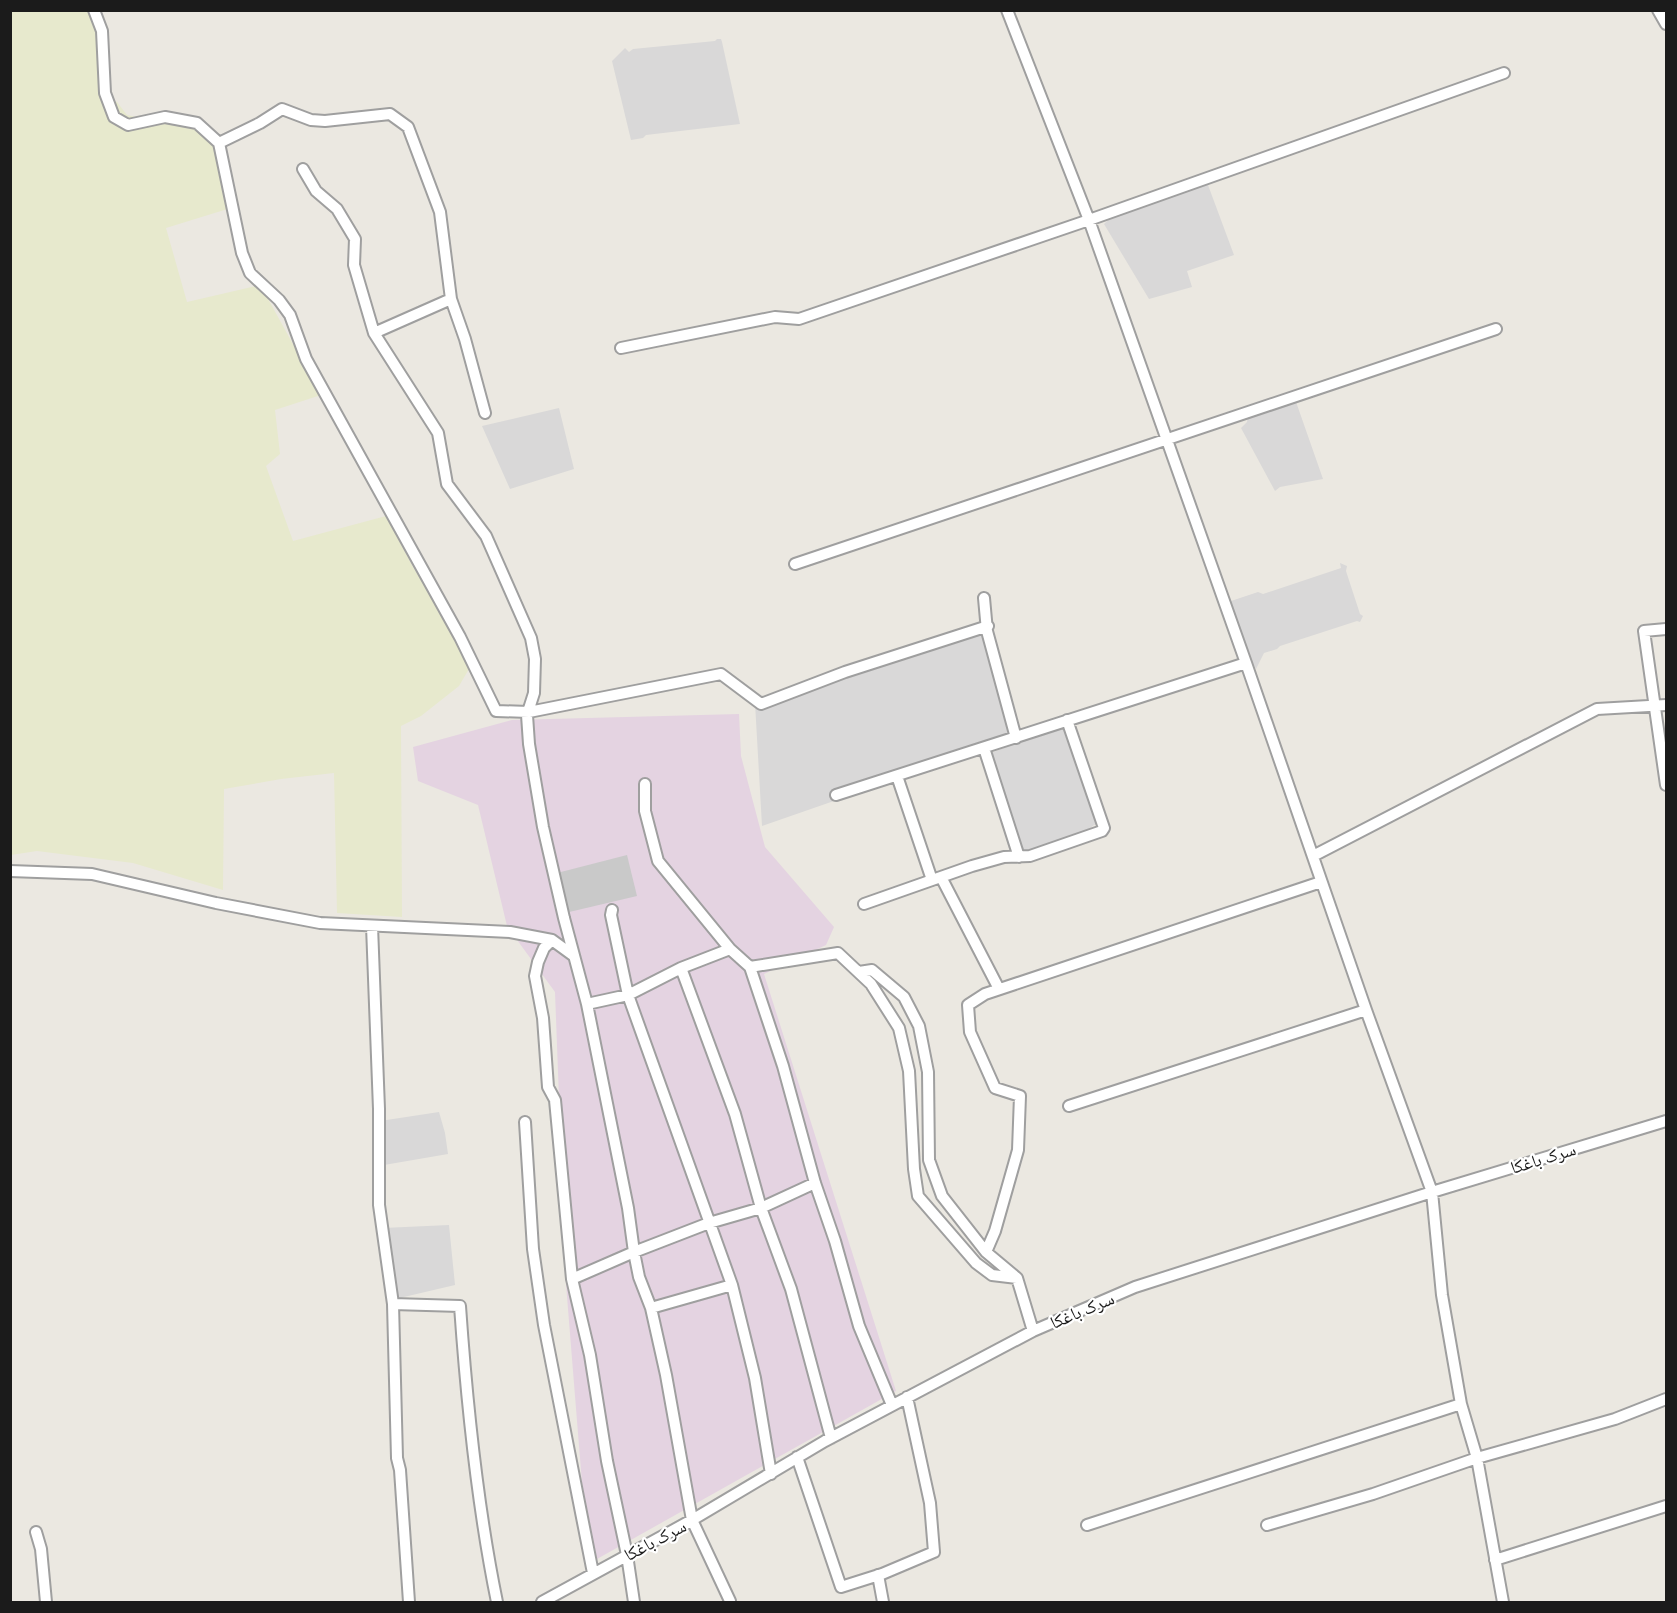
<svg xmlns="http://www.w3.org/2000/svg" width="1677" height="1613" font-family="'PT Sans Narrow','Noto Naskh Arabic',sans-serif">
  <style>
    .residential { fill: #d9d8d8 }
    .industrial { fill: #e4d3e1 }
    .religious { fill: #c9c9c9 }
    .farmland { fill: #e7e9cd }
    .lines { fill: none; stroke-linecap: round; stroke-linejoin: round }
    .minor-casing { stroke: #9f9f9f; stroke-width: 14 }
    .minor { stroke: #fff; stroke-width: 10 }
    .labels { text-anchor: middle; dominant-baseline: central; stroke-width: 4.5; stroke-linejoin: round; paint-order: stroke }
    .street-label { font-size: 18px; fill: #1b1b1b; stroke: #fff }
  </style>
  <rect width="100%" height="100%" fill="#ebe8e1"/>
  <path class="residential" d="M717,39H721L722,42L740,124L646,135L643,138L631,140L612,61L625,48L629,52L633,49L715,41Z
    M1205,182L1208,185L1234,255L1187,271L1192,287L1149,299L1104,224L1114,215L1201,186Z
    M1295,399L1323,479L1280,487L1275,491L1241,428L1247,422L1248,416Z
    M559,408L574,469L510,489L482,426Z
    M1340,563L1347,566L1346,571L1360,614L1363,616L1360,622L1357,621L1280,646L1277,649L1264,653L1256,669L1222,604L1258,592L1263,594L1341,568Z
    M982,627L1015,738L762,826L755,703Z
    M1066,724L1101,824L1094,825L1062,850L1010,852L983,759L988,751L991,753Z
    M439,1112L445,1133L448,1154L384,1165L380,1121Z
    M449,1225L455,1285L391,1300L383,1228Z"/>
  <path class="industrial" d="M739,714L741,756L765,847L834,927L826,945L764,974L896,1391L597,1559L582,1483L566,1284L555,992L507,926L478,805L418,781L413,747L512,720Z"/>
  <path class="religious" d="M627,855L637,896L565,913L557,873Z"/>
  <path class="farmland" d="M11,11H91L96,22L107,97L117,102L127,115L145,119L196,122L213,146L221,157L234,207L166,228L187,302L256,286L267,297L321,395L275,410L280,454L266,466L293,541L386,516L414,569L463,641L473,662L459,686L421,716L401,726L402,917L337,913L334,773L281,779L224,789L223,890L133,863L37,851L11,855Z"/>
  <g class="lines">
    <defs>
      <path id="minor" d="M94,10L102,31L105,93L114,117L128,125L165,117L197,123L219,143L242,253L250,273L279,300L290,315L306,359L460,637L496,711L529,712L721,674L761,704L845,672L988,626
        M1007,10L1089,220L1246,663L1366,1010L1432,1192L1442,1295L1461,1404L1477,1458L1503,1602
        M1658,10L1666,24
        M219,143L260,123L282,109L311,120L325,121L390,114L408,127L440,212L451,299L465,339L485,413
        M303,169L316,191L337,209L355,239L354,265L374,333L438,433L447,484L486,536L531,638L535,659L534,693L527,715L529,744L543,827L564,918L587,1004L628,1208L634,1252L639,1277L651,1308L666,1375L692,1520L730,1601
        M374,333L451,299
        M621,348L775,317L799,319L1089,220L1504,73
        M795,564L1496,329
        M984,598L987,631L1016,738
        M1666,629L1644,631L1666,785
        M984,748L1019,857
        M897,776L932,880
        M645,784V811L658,861L730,949L750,967L783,1066L815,1183L835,1241L859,1326L892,1405
        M836,795L1246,663
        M1313,856L1597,709L1666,705
        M10,871L92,874L216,903L320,923L510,932L552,940L574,956
        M941,877L999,989
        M864,904L972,866L1004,857L1030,856L1102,831L1104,828L1067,720
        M612,910L611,915L628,995L732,1285L755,1378L771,1474
        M372,926L379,1109V1205L393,1304L397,1458L400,1470L409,1602
        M552,940L544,948L538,962L535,976L543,1018L548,1087L555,1100L572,1279L590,1355L607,1461L627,1555L634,1602
        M750,967L838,953L871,984L899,1028L909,1071L914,1169L918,1196L976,1263L992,1275L1017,1278
        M681,968L735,1114L761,1208L791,1289L831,1438
        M859,972L872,970L904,997L919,1026L928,1072L929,1160L942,1196L986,1252L1017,1278L1033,1331
        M587,1004L628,995L681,968L730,949
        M1069,1106L1366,1010
        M525,1122L533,1249L544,1325L593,1573
        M986,1252L995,1231L1018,1150L1020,1096L995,1088L970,1032L968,1005L985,994L1321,882
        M572,1279L634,1252L709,1223L761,1208L815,1183
        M393,1304L460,1306C467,1406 477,1505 497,1602
        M651,1308L732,1285
        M797,1457L841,1587L882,1574L934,1552L930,1503L907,1397
        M1087,1525L1461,1404
        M1267,1525L1373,1494L1477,1458L1615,1419L1666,1399
        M36,1532L41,1549L46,1602
        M1495,1560L1666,1506
        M878,1575L883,1602
        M542,1602L692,1520L825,1441L1033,1331L1135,1287L1432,1192L1666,1121"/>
    </defs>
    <use href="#minor" class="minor-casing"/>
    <use href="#minor" class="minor"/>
  </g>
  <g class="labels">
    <g class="street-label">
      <text transform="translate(1543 1158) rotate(-17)">سرک باغکا</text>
      <text transform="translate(1082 1310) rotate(-23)">سرک باغکا</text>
      <text transform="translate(655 1540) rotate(-28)">سرک باغکا</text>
    </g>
  </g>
  <rect width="1677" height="1613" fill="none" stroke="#1b1b1b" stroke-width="24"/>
</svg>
